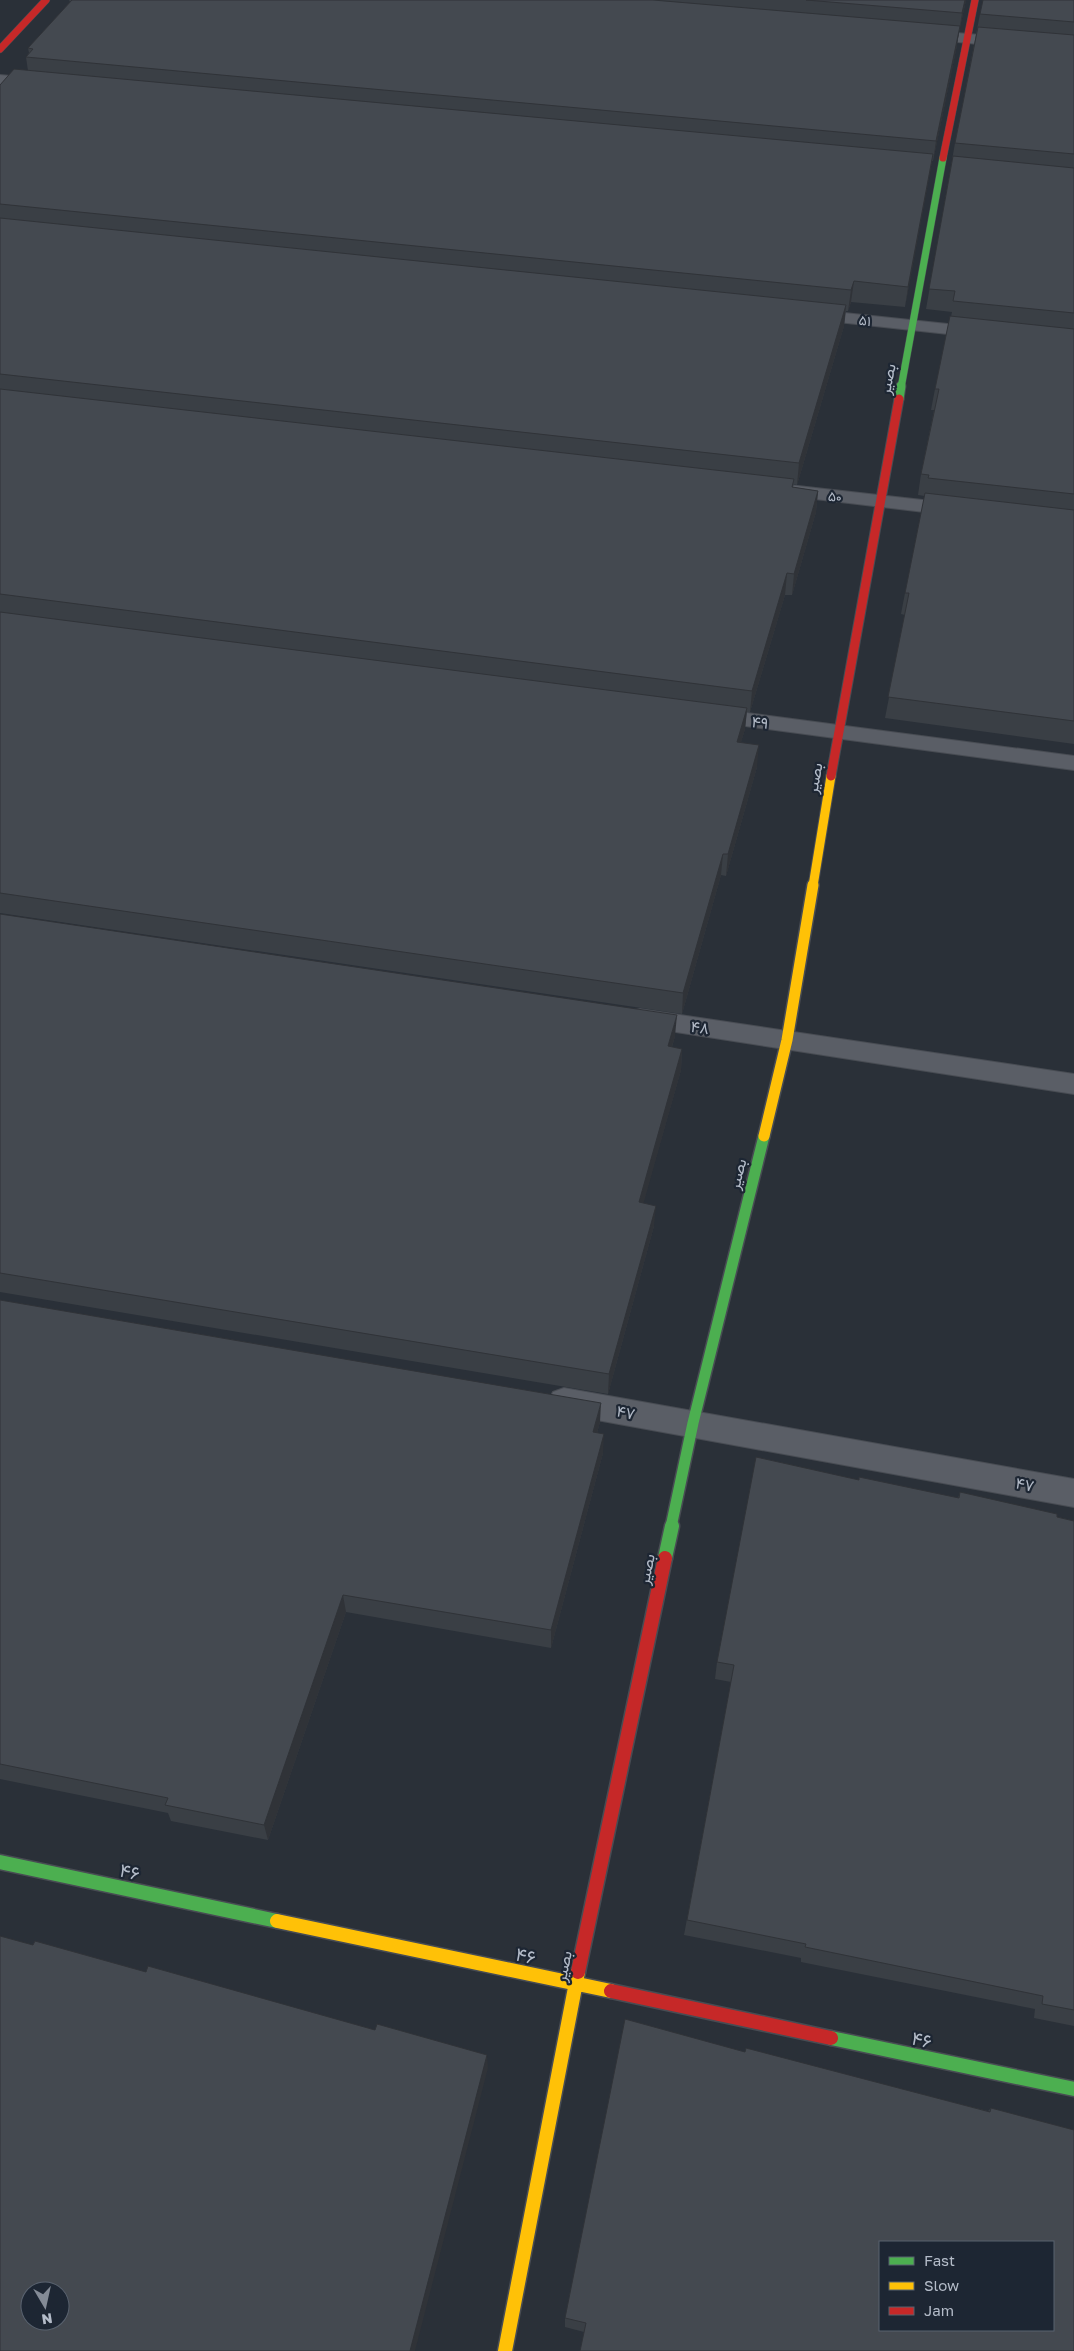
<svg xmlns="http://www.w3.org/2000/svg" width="1074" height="2351" font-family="'Golos Text',Vazirmatn,sans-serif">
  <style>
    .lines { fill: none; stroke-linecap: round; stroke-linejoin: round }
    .street-casing { stroke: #484c53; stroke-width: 2 }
    .fast-far3-casing { stroke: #484c53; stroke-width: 8 }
    .fast-far2-casing { stroke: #484c53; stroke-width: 11 }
    .fast-far1-casing { stroke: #484c53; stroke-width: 14 }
    .fast-casing { stroke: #484c53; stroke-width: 17 }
    .slow-far2-casing { stroke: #484c53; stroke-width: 11 }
    .slow-far1-casing { stroke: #484c53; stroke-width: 14 }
    .slow-casing { stroke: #484c53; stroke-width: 17 }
    .jam-far2-casing { stroke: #484c53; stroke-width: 8 }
    .jam-far1-casing { stroke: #484c53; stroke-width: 11 }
    .jam-casing { stroke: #484c53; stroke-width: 17 }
    .street { fill: #5a5e66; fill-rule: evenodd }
    .fast-far3 { stroke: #4caf50; stroke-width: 7 }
    .fast-far2 { stroke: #4caf50; stroke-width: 9 }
    .fast-far1 { stroke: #4caf50; stroke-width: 11 }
    .fast { stroke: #4caf50; stroke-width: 14 }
    .slow-far2 { stroke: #ffc107; stroke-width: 9 }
    .slow-far1 { stroke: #ffc107; stroke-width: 11 }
    .slow { stroke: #ffc107; stroke-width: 14 }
    .jam-far2 { stroke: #c62828; stroke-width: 7 }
    .jam-far1 { stroke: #c62828; stroke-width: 9 }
    .jam { stroke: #c62828; stroke-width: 14 }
    .wall { fill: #3a3f45 }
    .shaded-wall { fill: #303338 }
    .building { fill: #444950; stroke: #303338; fill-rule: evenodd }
    .labels { text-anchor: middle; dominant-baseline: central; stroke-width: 4.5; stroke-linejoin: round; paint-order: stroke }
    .far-street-label { font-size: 14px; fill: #b4bcc9; stroke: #1d2633 }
    .street-label { font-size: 16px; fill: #b4bcc9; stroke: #1d2633 }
    .near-street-label { font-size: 19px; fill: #b4bcc9; stroke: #1d2633 }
  </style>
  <rect width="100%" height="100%" fill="#2a3038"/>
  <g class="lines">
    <defs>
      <path id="street" d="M921,30L1074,43V53L916,38L913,35L916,32Z
        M0,75L42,79L48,81L50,84L48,87L42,89L0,85Z
        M807,309L985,328L991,329L994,333L991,337L985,338L801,318L798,314L801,310Z
        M780,484L958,504L965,506L968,510L965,514L958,516L773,494L770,490L773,486Z
        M709,708L1074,756V770L701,720L698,715L701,710Z
        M640,1009L1074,1074V1094L631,1025L627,1018L631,1011Z
        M564,1388L1074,1479V1507L564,1414L553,1410L549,1401L553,1392Z"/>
      <path id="fast-far3" d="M901,388L943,158"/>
      <path id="fast-far2" d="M899,399L901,386"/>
      <path id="fast-far1" d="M671,1527L693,1423L764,1136"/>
      <path id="fast" d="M665,1558L672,1526
        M0,1862L277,1921
        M831,2038L1074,2089"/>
      <path id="slow-far2" d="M813,886L831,776"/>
      <path id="slow-far1" d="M764,1136L787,1040L813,885"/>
      <path id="slow" d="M277,1921L611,1991
        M505,2351L578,1972"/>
      <path id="jam-far2" d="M0,49L46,0
        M943,158L975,0"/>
      <path id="jam-far1" d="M831,776L899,399"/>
      <path id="jam" d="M578,1972L665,1558
        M611,1991L831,2038"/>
    </defs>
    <use href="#street" class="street-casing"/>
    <use href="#fast-far3" class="fast-far3-casing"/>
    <use href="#fast-far2" class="fast-far2-casing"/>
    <use href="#fast-far1" class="fast-far1-casing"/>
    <use href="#fast" class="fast-casing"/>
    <use href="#slow-far2" class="slow-far2-casing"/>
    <use href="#slow-far1" class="slow-far1-casing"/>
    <use href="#slow" class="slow-casing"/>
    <use href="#jam-far2" class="jam-far2-casing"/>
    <use href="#jam-far1" class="jam-far1-casing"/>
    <use href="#jam" class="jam-casing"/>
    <use href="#street" class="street"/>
    <use href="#fast-far3" class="fast-far3"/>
    <use href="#fast-far2" class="fast-far2"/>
    <use href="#fast-far1" class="fast-far1"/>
    <use href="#fast" class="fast"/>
    <use href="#slow-far2" class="slow-far2"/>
    <use href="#slow-far1" class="slow-far1"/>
    <use href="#slow" class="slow"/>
    <use href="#jam-far2" class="jam-far2"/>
    <use href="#jam-far1" class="jam-far1"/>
    <use href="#jam" class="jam"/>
  </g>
  <path class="wall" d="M69,0H966L959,32L957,45L933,161H932L905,307L851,302L848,311H846L844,326L797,485L794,484L793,487L818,491L816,512L792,595H785L750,712H747L745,729L741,742L757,767L726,876L721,875L682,1014L0,913V85L28,71L26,57L29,53L28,48L70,2Z
    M1074,0V744L885,718L905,615L901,614L905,593L925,496L918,495L921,474L934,410H931L935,389L952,312L926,309L955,143L980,14Z
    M0,914L675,1036L672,1047L682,1049L681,1070L643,1203L654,1226L608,1394L0,1292Z
    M0,1300L600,1422L597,1433L603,1453L551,1648L346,1612L268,1840L171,1821L168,1813L0,1779Z
    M858,1480L958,1498L960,1492L1074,1521V2026L1034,2018L1035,2009L801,1962V1958L684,1935L731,1682L715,1679L717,1662Z
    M745,2052L988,2111L991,2108L1074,2130L584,2332L565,2327V2318Z"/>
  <path class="shaded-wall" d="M965,0H966L959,32L962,13Z
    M960,26L957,45L933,161L936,141Z
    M933,154L930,174L905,307L908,287Z
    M854,281L851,302L848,311L851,290Z
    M846,305L844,326L797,485L799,463Z
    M818,491L816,512L792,595L794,574Z
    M787,573L785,595L750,712L752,691Z
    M747,708L745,729L735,763L737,742Z
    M759,745L757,767L726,876L728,854Z
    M723,854L721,875L682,1014L683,993Z
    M677,1015L675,1036L666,1067L668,1046Z
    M682,1049L681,1070L638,1223L639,1202Z
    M656,1206L654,1226L608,1394L609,1374Z
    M601,1403L600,1422L592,1451L593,1432Z
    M604,1434L603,1453L551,1648V1630Z
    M343,1595L346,1612L268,1840L264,1825Z
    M487,2055L488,2068L415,2351H410Z"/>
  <path class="building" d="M72,0H653L960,26L936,141L26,57L33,49L28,48Z
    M806,0H965L962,13Z
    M983,0H1074V22L980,14Z
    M978,27L1074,35V154L955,143Z
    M14,69L933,154L908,287L854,281L851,290L0,204V85Z
    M953,156L1074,168V313L953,301L955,291L929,289Z
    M0,218L846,305L799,463L0,374Z
    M950,316L1074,329V494L928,478L929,475L921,474L939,389H935Z
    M0,389L794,479L792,487L818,491L794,574L787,573L752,691L0,594Z
    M925,493L1074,510V721L888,697L909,593H905Z
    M0,612L747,708L737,742L759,745L728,854H723L683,993L0,893Z
    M0,914L677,1015L668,1046L682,1049L639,1202L656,1206L609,1374L0,1273Z
    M0,1300L601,1403L593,1432L604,1434L551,1630L343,1595L264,1825L165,1805L168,1798L0,1764Z
    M756,1457L859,1480V1477L959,1498L960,1492L1057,1514V1517L1074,1521V2010L1042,2004L1043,1996L805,1947L806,1944L687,1920L734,1665L717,1662Z
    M0,1936L33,1945L35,1941L146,1972L148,1966L375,2030L377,2024L487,2055L410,2351H0ZM30,2291H60V2321H30Z
    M625,2019L745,2052L746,2048L990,2112L991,2108L1074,2130V2351H580L586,2323L565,2318ZM880,2242H1053V2330H880Z"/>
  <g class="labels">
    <g class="far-street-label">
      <text transform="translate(865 320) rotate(6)">۵۱</text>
      <text transform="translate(835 496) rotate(6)">۵۰</text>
    </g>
    <g class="street-label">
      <text transform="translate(887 379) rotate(-79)">بصیر</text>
      <text transform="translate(760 722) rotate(7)">۴۹</text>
      <text transform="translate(814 778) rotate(-80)">بصیر</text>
      <text transform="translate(700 1027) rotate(8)">۴۸</text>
      <text transform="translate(737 1174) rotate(-76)">بصیر</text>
      <text transform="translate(626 1412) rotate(10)">۴۷</text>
      <text transform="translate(1025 1484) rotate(10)">۴۷</text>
      <text transform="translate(646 1569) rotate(-78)">بصیر</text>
      <text transform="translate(563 1966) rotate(-78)">بصیر</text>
    </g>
    <g class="near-street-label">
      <text transform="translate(130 1871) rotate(12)">۴۶</text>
      <text transform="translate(526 1955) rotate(12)">۴۶</text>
      <text transform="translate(922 2039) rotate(12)">۴۶</text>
    </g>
  </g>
  <rect x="879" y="2241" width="175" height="90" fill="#1d2633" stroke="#59626f"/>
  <rect x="889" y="2257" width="25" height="8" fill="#4caf50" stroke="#59626f"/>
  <text x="924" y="2266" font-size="15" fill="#b4bcc9">Fast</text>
  <rect x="889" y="2282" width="25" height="8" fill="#ffc107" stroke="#59626f"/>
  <text x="924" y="2291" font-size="15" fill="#b4bcc9">Slow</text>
  <rect x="889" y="2307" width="25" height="8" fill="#c62828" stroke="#59626f"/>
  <text x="924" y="2316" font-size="15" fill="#b4bcc9">Jam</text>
  <g transform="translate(45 2306) rotate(171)"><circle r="24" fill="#1d2633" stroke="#59626f"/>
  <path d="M0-4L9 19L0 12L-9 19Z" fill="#848b96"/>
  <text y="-8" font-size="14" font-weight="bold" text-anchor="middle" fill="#b4bcc9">N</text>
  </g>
</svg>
